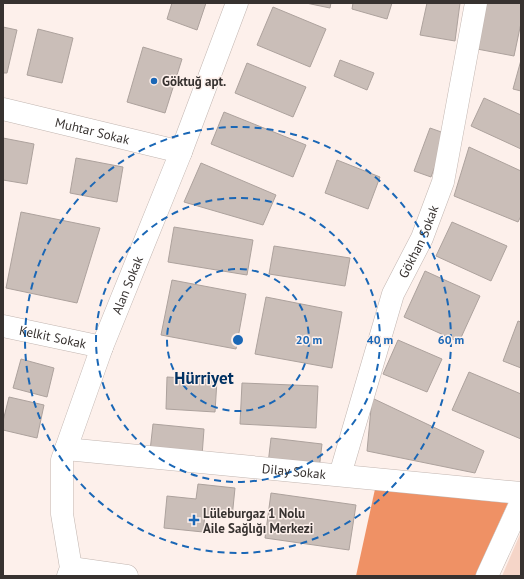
<svg xmlns="http://www.w3.org/2000/svg" width="524" height="579" font-family="'PT Sans',sans-serif">
  <style>
    .green { fill: #f5d5c8 }
    .forest { fill: #ef9165 }
    .building { fill: #cabeb8; stroke: #ada29d }
    .lines { fill: none; stroke-linecap: round; stroke-linejoin: round }
    .minor-casing { stroke: #c2b6b1; stroke-width: 23 }
    .tertiary-casing { stroke: #c2b6b1; stroke-width: 23 }
    .minor { stroke: #fff; stroke-width: 22 }
    .tertiary { stroke: #fff; stroke-width: 22 }
    .ring { fill: none; stroke: #1a67b6; stroke-width: 2; stroke-dasharray: 7 5 }
    .poi-dot { fill: #1a67b6; stroke: #fdf0eb; stroke-width: 1.5 }
    .labels { text-anchor: middle; dominant-baseline: central; stroke-width: 3; stroke-linejoin: round; paint-order: stroke }
    .poi-label { font-size: 13px; font-weight: bold; fill: #373230; stroke: #fdf0eb; text-anchor: start }
    .street-label { font-size: 13px; fill: #373230; stroke: #fdf0eb }
    .district-label { font-size: 17px; font-weight: bold; fill: #003162; stroke: #fdf0eb }
    .centre { fill: #1a67b6; stroke: #fdf0eb; stroke-width: 2 }
    .ring-label { font-size: 12px; text-anchor: middle; font-weight: bold; fill: #1a67b6; stroke: #fdf0eb; stroke-width: 3; stroke-linejoin: round; paint-order: stroke }
  </style>
  <rect width="100%" height="100%" fill="#fdf0eb"/>
  <path class="green" d="M521,532V576H502Z"/>
  <path class="forest" d="M375,489L508,503L475,576H356Z"/>
  <path class="building" d="M172,3H206L197,30L167,19Z
    M306,3H331L330,8Z
    M353,3H392L387,19L352,9Z
    M427,3H460L455,41L420,35Z
    M486,3H521V23L514,56L477,49Z
    M273,7L326,29L310,67L257,45Z
    M3,27L17,30L7,73H3Z
    M38,29L73,38L62,83L27,75Z
    M143,47L182,59L165,113L127,102Z
    M340,60L374,73L367,90L334,76Z
    M521,60V91L513,89Z
    M247,63L306,87L293,117L235,93Z
    M484,98L521,115V149L471,126Z
    M224,112L306,145L293,177L211,144Z
    M430,128L447,134L431,177L414,171Z
    M3,138L34,144L27,184L3,180Z
    M469,147L521,171V216L518,222L454,196Z
    M76,158L123,167L117,202L70,193Z
    M337,160L380,177L368,209L325,193Z
    M201,163L276,195L263,225L184,202Z
    M21,212L100,228L77,303L6,288Z
    M452,222L507,246L491,281L436,256Z
    M174,227L253,240L247,275L168,262Z
    M274,246L350,258L345,286L269,274Z
    M425,271L480,296L459,342L404,317Z
    M172,280L246,294L236,349L161,335Z
    M266,297L342,312L332,368L255,354Z
    M518,321L521,322V368L503,361Z
    M398,340L442,359L427,392L383,374Z
    M21,359L54,368L47,397L13,388Z
    M469,372L521,394V439L452,410Z
    M167,377L217,380L215,412L166,409Z
    M242,383L318,386L316,428L240,424Z
    M9,397L44,405L37,438L3,430V421Z
    M372,398L484,451L475,473L367,451Z
    M153,424L204,429L202,456L150,451Z
    M271,438L322,444L319,470L268,464Z
    M198,484L235,488L232,518L205,515L203,532L164,528L167,496L196,499Z
    M271,493L356,505L349,550L265,538Z"/>
  <g class="lines">
    <defs>
      <g id="minor">
        <path id="s1" d="M3,109L181,152"/>
        <path id="s2" d="M3,326L102,347"/>
        <path id="s3" d="M66,449L521,493"/>
        <path id="s4" d="M340,475L393,294L422,238L443,182L476,3"/>
        <path d="M71,568L127,576"/>
        <path d="M487,576L521,502"/>
      </g>
      <g id="tertiary">
        <path id="s5" d="M68,576L71,568L62,514V460L102,347L181,152L237,3"/>
      </g>
    </defs>
    <use href="#minor" class="minor-casing"/>
    <use href="#tertiary" class="tertiary-casing"/>
    <use href="#minor" class="minor"/>
    <use href="#tertiary" class="tertiary"/>
  </g>
  <g class="ring">
    <circle cx="238" cy="340" r="71"/>
    <circle cx="238" cy="340" r="142"/>
    <circle cx="238" cy="340" r="213"/>
  </g>
  <g class="poi-dot">
    <circle cx="154" cy="81" r="4"/>
    <path d="M192 514h4v4h4v4h-4v4h-4v-4h-4v-4h4z"/>
  </g>
  <g class="labels">
    <g class="poi-label">
      <text x="162" y="81">Göktuğ apt.</text>
      <text x="203" y="513">Lüleburgaz 1 Nolu<tspan x="203" dy="15">Aile Sağlığı Merkezi</tspan></text>
    </g>
    <g class="street-label">
      <text stroke="none"><textPath href="#s1" startOffset="92">Muhtar Sokak</textPath></text>
      <text stroke="none"><textPath href="#s4" startOffset="247">Gökhan Sokak</textPath></text>
      <text stroke="none"><textPath href="#s5" startOffset="304">Alan Sokak</textPath></text>
      <text stroke="none"><textPath href="#s2" startOffset="51">Kelkit Sokak</textPath></text>
      <text stroke="none"><textPath href="#s3" startOffset="229">Dilay Sokak</textPath></text>
    </g>
    <g class="district-label">
      <text x="204" y="378">Hürriyet</text>
    </g>
  </g>
  <circle cx="238" cy="340" r="6" class="centre"/>
  <g class="ring-label">
    <text x="309" y="344">20 m</text>
    <text x="380" y="344">40 m</text>
    <text x="451" y="344">60 m</text>
  </g>
  <rect width="524" height="579" fill="none" stroke="#373230" stroke-width="8"/>
</svg>
